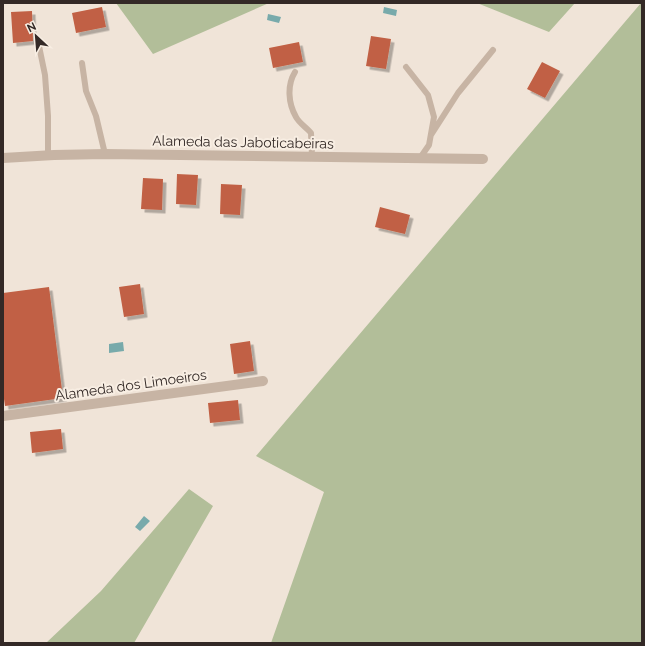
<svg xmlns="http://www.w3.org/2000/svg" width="645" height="646" font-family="Raleway,sans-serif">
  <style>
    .green { fill: #b2be99 }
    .water { fill: #78aaab }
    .building { fill: #c16144; filter: url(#shadow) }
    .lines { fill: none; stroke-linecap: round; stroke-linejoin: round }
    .service { stroke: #c7b4a4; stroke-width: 6 }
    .minor { stroke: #c7b4a4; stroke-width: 10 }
    .labels { text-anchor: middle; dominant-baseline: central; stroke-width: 4; stroke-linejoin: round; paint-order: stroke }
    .street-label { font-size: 14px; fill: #332926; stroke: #f8eee3 }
  </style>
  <defs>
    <filter id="shadow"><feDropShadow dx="3.5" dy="3.5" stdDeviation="0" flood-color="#0004"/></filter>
  </defs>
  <rect width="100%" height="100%" fill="#f0e4d8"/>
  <path class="green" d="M116,3H269L153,54Z
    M477,3H575L549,32Z
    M641,3H642V643H271L324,492L256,456Z
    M189,489L213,506L134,643H46L101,591Z"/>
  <path class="water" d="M384,7L397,10L396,16L383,13Z
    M268,14L281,17L279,23L267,20Z
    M123,342L124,351L109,353V344Z
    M144,516L150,521L140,531L135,527Z"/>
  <path class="building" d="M102,7L106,27L76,33L72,13Z
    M32,11L33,41L13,43L11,12Z
    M371,36L391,39L386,69L366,66Z
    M299,42L303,62L273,68L269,48Z
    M542,62L560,71L545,98L527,89Z
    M177,174L198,175L196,205L176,204Z
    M143,178L163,179L162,210L141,209Z
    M221,184L242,185L240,215L220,214Z
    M380,207L410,215L405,234L375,227Z
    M140,284L144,314L124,317L119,287Z
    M49,287L63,398L5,406L3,392V293Z
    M250,341L254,371L234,374L230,344Z
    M238,400L240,420L210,423L208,403Z
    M61,429L63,449L32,453L30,432Z"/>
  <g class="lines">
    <path class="service" d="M39,46L45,75L48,116V155
      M82,63L86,91L96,116L105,154
      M406,67L428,95L434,117L429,145L420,158
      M295,72C287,85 288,103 296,117C299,123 307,128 311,133L312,157
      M431,135L458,93L493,50"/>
    <path class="minor" d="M3,158L54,155L105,154L483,159
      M3,416L263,381"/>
  </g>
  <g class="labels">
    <g class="street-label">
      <text transform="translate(243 142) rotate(1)">Alameda das Jaboticabeiras</text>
      <text transform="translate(131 385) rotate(-8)">Alameda dos Limoeiros</text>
    </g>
  </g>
  <rect width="645" height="646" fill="none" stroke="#332926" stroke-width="8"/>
  <g transform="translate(36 36) rotate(334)" stroke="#f8eee3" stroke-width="3" paint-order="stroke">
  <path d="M0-3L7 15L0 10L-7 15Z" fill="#332926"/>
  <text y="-6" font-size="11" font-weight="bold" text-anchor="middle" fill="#332926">N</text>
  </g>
</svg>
